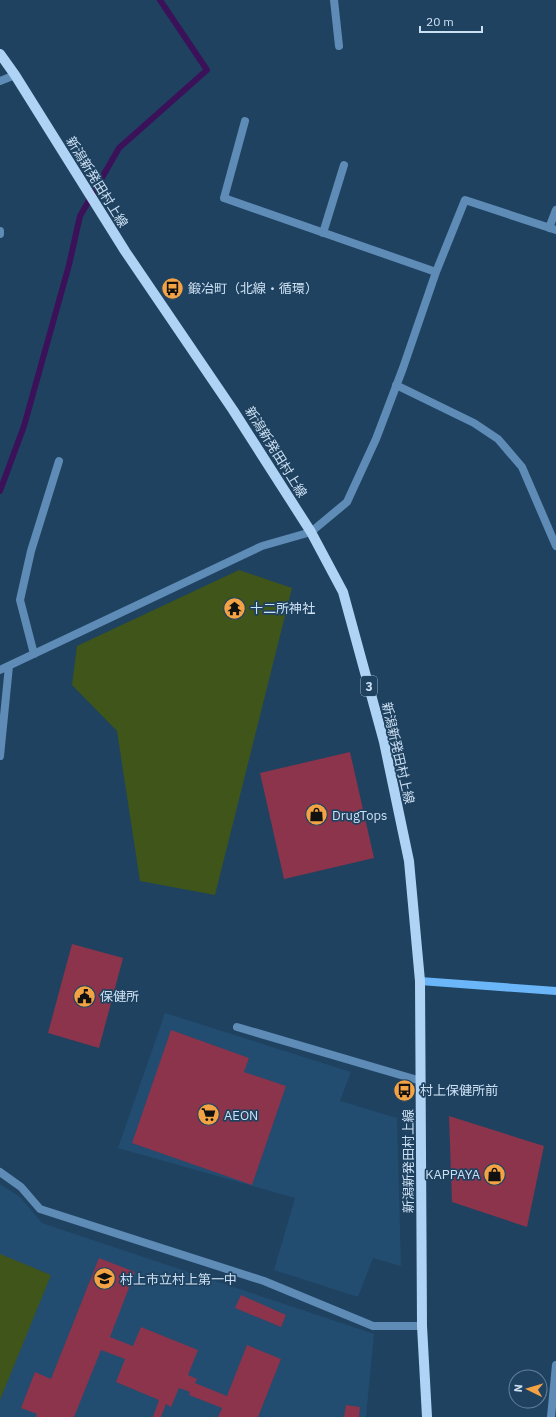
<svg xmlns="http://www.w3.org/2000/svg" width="556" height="1417" font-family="'IBM Plex Sans','Noto Sans JP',sans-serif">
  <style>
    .built { fill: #224c70 }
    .green { fill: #3f5519 }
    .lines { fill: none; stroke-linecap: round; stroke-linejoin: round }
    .stream { stroke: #3b1259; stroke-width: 6 }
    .building { fill: #8b344b }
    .street { stroke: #5e8cb6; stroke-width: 8 }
    .secondary { stroke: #6bb6f9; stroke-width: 8 }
    .primary { stroke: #afd3f5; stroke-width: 10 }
    .labels { text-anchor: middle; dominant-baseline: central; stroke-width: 3.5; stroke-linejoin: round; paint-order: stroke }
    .shield { fill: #1f4260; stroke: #98b1c7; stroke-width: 1 }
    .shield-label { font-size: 12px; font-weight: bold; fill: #cce0f3 }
    .street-label { font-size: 13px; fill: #cce0f3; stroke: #1f4260 }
    .poi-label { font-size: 13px; fill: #cce0f3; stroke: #1f4260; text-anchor: start }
  </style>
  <rect width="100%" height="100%" fill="#1f4260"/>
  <path class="built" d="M165,1013L351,1072L340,1101L397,1118L401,1266L373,1258L358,1297L274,1270L295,1198L118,1148Z
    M0,1184L20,1197L42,1223L374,1334L366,1417H0Z"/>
  <path class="green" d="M239,570L292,588L215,895L140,881L117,731L72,685L77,646Z
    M0,1254L51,1275L0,1400Z"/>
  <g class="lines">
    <path class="stream" d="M0,491L24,426L69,265L80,216L119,148L207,70L160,0"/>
  </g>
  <path class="building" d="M350,752L374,858L284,879L260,773Z
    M72,944L123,958L99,1048L48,1033Z
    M171,1030L249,1058L244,1072L286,1086L252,1185L132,1143Z
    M449,1116L544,1146L527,1227L452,1202Z
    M99,1258L135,1272L110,1337L133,1346L141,1327L198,1350L188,1375L197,1379L195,1383L227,1396L247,1345L281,1359L258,1417H218L222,1408L189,1395L190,1392L179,1388L171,1407L166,1404L161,1417H153L159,1400L116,1382L125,1359L101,1350L74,1417H36L37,1414L21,1408L35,1372L51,1379Z
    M241,1295L286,1315L281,1327L235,1308Z
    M346,1405L360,1407L359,1417H344Z"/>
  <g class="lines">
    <path class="street" d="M334,0L339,46
      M0,81L15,75
      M245,121L224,198L436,272
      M549,228L556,210
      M0,231V234
      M323,233L344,165
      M396,385L474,423L498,439L522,467L556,546
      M34,654L20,600L31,551L59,461
      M0,670L262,546L311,532L347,502L376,439L403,368L436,272L465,200L556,230
      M0,756L9,666
      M237,1027L421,1081
      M0,1172L21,1187L40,1209L264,1281L373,1326H422
      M551,1417L556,1365"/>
    <path class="secondary" d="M420,981L556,991"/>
    <path class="primary" d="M0,54L15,75L125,251L233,410L311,532L343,592L384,742L409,861L420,981L422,1326L427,1417"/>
  </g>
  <defs>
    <symbol id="bus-disc" viewBox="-11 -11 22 22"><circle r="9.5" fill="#f4a344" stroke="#1f4260"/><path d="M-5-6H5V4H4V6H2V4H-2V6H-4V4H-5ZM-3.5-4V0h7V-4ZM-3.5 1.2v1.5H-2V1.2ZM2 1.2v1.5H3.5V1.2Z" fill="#111"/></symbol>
    <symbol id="temple-disc" viewBox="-11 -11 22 22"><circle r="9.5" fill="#f4a344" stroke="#1f4260"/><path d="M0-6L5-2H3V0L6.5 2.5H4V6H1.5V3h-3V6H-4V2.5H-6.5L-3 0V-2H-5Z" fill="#111"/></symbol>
    <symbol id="shop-disc" viewBox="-11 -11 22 22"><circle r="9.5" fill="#f4a344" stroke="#1f4260"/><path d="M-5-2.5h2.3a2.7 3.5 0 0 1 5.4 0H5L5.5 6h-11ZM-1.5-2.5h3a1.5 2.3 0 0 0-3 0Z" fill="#111"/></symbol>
    <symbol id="civic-disc" viewBox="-11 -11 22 22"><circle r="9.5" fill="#f4a344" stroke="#1f4260"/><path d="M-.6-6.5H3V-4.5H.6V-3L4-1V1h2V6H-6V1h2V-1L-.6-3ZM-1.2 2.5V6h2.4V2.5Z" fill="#111"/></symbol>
    <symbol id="supermarket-disc" viewBox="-11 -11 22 22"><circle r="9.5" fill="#f4a344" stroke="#1f4260"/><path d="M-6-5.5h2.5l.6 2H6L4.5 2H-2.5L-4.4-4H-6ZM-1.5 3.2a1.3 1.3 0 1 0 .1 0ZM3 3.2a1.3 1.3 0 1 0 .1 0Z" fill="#111"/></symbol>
    <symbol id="school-disc" viewBox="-11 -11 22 22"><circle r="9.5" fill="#f4a344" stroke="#1f4260"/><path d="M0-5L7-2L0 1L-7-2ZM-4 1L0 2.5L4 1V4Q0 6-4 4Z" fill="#111"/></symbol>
  </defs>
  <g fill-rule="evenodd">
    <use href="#bus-disc" x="160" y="276" width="25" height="25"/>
    <use href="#temple-disc" x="222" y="596" width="25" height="25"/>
    <use href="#shop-disc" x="304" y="802" width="25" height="25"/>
    <use href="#civic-disc" x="72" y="984" width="25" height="25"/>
    <use href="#bus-disc" x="392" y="1078" width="25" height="25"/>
    <use href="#supermarket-disc" x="196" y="1102" width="25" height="25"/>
    <use href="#shop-disc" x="482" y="1162" width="25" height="25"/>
    <use href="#school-disc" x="92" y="1266" width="25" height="25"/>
  </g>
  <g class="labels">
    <rect class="shield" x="361" y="676" width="16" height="20" rx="3"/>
    <g class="shield-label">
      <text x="369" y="686">3</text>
    </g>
    <g class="street-label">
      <text transform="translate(97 182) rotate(58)">新潟新発田村上線</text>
      <text transform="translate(276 452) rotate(58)">新潟新発田村上線</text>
      <text transform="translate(398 753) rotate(77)">新潟新発田村上線</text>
      <text transform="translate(408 1161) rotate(-90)">新潟新発田村上線</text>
    </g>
    <g class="poi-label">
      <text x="188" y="288">鍛冶町（北線・循環）</text>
      <text x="250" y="608">十二所神社</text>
      <text x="332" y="815">DrugTops</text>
      <text x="100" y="996">保健所</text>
      <text x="420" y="1090">村上保健所前</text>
      <text x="224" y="1115">AEON</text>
      <text x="480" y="1174" text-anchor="end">KAPPAYA</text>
      <text x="120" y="1279">村上市立村上第一中</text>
    </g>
  </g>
  <g transform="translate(528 1389) rotate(275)"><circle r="19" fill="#1f4260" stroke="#64819b"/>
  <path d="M0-3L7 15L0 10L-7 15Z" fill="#f4a344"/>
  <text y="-6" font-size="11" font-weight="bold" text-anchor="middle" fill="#cce0f3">N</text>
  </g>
  <path d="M420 26v6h62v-6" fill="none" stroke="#cce0f3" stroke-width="2"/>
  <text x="426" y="26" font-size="12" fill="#cce0f3" stroke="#1f4260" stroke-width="3" paint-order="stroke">20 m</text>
</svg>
